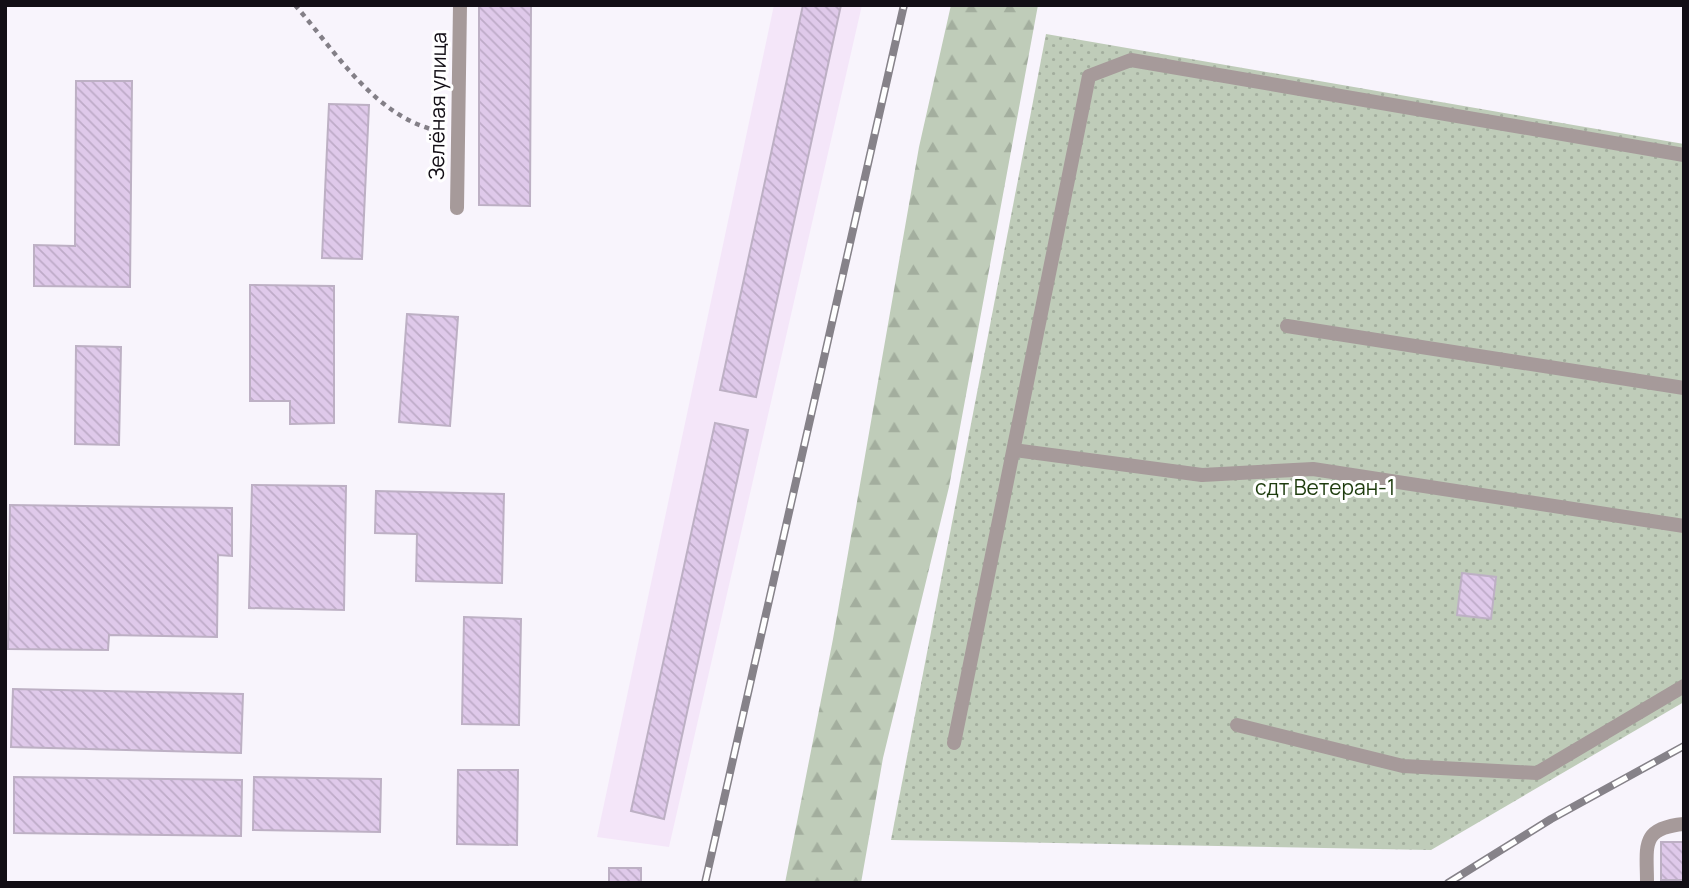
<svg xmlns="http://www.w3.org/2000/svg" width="1689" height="888" font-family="Manrope,sans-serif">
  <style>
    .industrial { fill: #f4e6f9 }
    .forest { fill: url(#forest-firs) }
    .garden { fill: url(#garden-dots) }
    .building { fill: url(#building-back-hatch); stroke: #bdb0c4; stroke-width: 2 }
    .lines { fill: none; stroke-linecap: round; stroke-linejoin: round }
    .path { stroke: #837f87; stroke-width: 4.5; stroke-dasharray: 5 5; stroke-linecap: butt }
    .service { stroke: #a69a9a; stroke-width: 14 }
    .rail-casing { stroke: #868289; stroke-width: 8 }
    .rail { stroke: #fff; stroke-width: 5; stroke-dasharray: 16; stroke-linecap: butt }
    .labels { text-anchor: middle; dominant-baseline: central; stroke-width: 6; stroke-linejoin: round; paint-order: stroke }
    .street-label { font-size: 21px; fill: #120e15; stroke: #fff }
    .park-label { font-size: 21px; fill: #1e3c0e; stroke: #fff }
  </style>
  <defs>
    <pattern id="forest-firs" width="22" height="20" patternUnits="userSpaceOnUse" patternTransform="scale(1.75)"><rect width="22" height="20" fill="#bfccb9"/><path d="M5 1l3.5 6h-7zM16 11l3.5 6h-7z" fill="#a3ae9e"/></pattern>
    <pattern id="garden-dots" width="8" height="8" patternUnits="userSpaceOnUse" patternTransform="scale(1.75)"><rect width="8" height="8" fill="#bfccb9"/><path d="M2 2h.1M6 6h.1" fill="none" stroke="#a3ae9e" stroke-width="1.8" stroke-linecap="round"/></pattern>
    <pattern id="building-back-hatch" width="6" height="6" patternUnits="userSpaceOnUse" patternTransform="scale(1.75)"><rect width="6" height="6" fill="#dfc9ea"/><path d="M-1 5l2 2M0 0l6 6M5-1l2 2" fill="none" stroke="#beabc8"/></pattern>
  </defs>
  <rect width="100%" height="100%" fill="#f8f4fc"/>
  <path class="industrial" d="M774,5H862L669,847L597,837Z"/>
  <path class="forest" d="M951,5H1038L949,487L883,758L861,883H785L833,639L919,147Z"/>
  <path class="garden" d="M1046,34L1684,144V702L1431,850L891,840Z"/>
  <path class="building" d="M479,5H531L530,206L479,205Z
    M803,5H841L756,397L720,390Z
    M76,81H132L130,287L34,286V245L75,246Z
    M329,104L369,105L362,259L322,258Z
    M250,285L334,286V423L290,424V401H250Z
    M407,314L458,317L450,426L399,422Z
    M76,346L121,347L119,445L75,444Z
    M715,423L748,430L664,819L631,811Z
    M252,485L346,486L344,610L249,608Z
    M376,491L504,494L502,583L416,581L417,534L375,533Z
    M10,505L232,508V556L218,555L217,637L109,635L108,650L8,649Z
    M1462,573L1496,577L1491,619L1457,615Z
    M464,617L521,619L519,725L462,724Z
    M13,689L243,694L241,753L11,747Z
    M458,770H518L517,845L457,844Z
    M14,777L242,780L241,836L14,833Z
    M254,777L381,779L380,832L253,830Z
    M1661,842H1684V880H1661Z
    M609,868H641V883H609Z"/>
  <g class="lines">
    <path class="path" d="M295,5C336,52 374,116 438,131"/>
    <path class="service" d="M457,208L460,5
      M1287,326L1684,388
      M1014,450L1202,475L1313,469L1684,526
      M1237,725L1403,766L1537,773L1684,686
      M954,743L1089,76L1131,60L1684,155
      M1647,883C1647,846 1640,828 1684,824"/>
    <defs>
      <path id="rail" d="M705,883L904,5
        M1448,883L1551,819L1684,746"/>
    </defs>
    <use href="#rail" class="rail-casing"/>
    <use href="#rail" class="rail"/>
  </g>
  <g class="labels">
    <g class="street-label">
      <text transform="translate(437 106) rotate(-89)">Зелёная улица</text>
    </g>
    <g class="park-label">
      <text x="1325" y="487">сдт Ветеран-1</text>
    </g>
  </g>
  <rect width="1689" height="888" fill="none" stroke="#120e15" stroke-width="14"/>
</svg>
